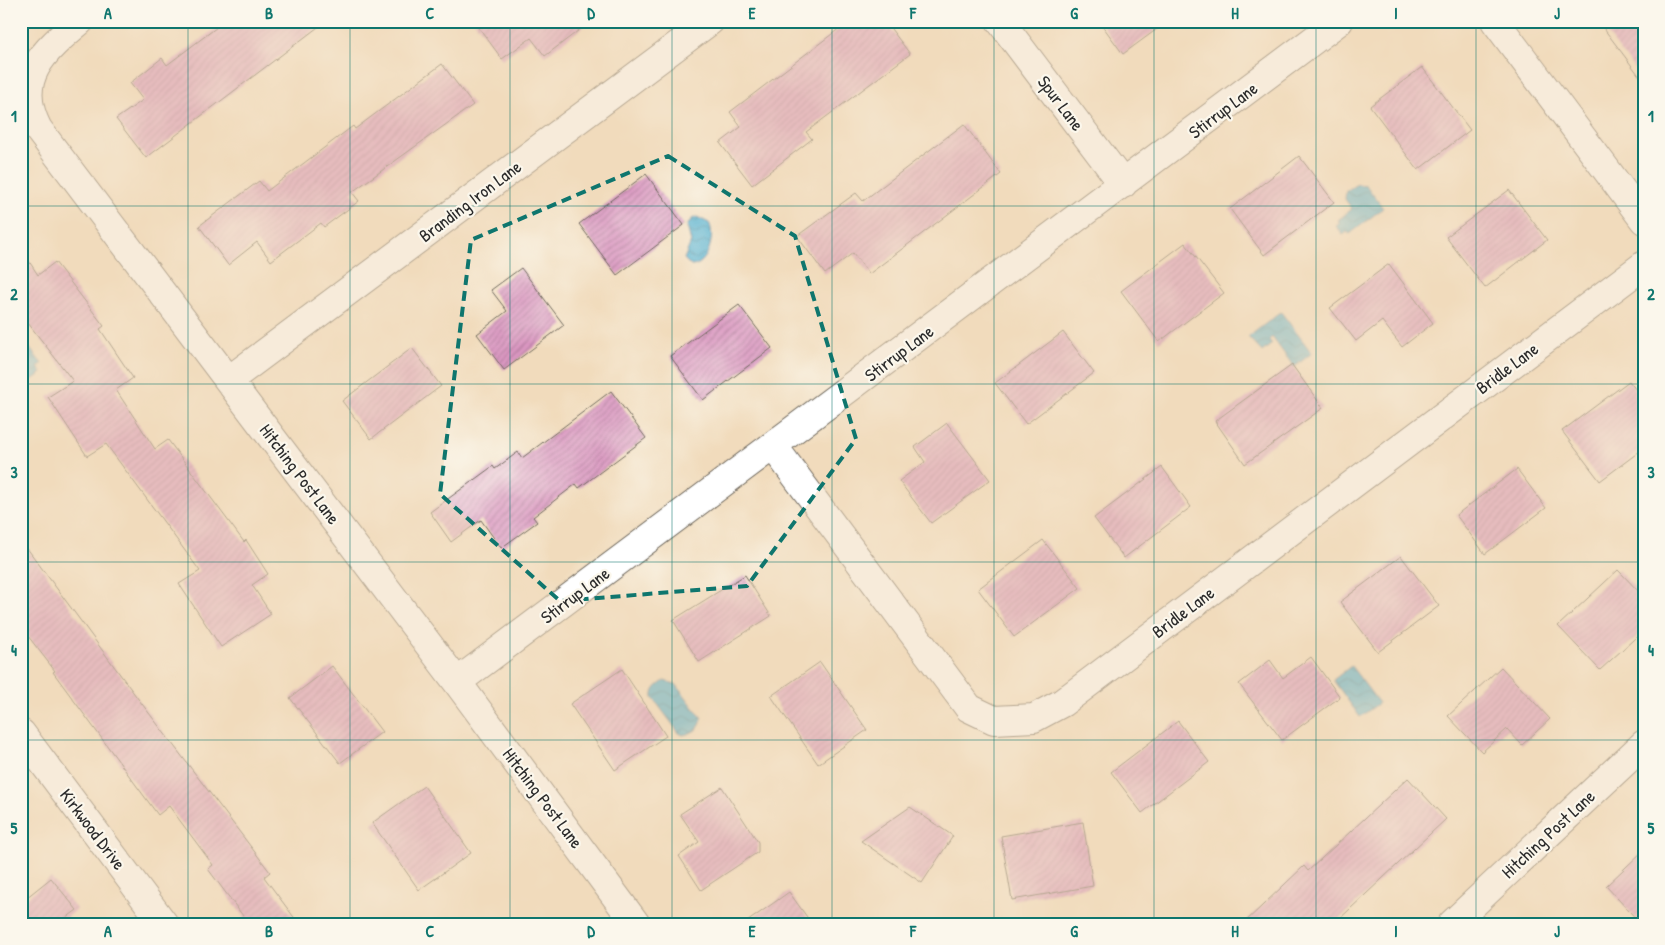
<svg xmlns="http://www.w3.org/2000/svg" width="1665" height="945" font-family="'Patrick Hand',sans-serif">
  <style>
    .water { fill: url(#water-waves); stroke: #3d6c7c }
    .building { fill: url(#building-hatch) }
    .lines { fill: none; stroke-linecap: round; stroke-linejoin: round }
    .street-casing { stroke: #70695e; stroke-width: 30 }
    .street { stroke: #fff; stroke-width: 28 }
    .marked { fill: none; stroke: #0f766e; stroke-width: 4; stroke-dasharray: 10 6; stroke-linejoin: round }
    .grid { fill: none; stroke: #0f766e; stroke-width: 1; stroke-opacity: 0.55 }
    .labels { text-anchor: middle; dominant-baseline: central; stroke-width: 4.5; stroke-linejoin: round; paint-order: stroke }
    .street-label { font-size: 18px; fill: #2b2b2b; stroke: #fbf7ec }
    .neatline { fill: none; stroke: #0f766e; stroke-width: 2 }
    .grid-label { font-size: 16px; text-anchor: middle; font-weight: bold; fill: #0f766e }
  </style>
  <defs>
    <pattern id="water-waves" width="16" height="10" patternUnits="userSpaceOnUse" patternTransform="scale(1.25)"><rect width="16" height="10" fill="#4faece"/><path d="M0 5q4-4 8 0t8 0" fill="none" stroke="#428ea7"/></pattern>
    <pattern id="building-hatch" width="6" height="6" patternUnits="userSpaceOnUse" patternTransform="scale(1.25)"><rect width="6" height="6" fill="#da96c1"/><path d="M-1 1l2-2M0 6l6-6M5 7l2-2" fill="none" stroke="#b17b9d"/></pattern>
  </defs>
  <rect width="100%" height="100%" fill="#fbf7ec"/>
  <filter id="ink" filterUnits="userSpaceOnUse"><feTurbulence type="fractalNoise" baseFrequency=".02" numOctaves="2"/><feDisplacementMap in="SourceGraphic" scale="10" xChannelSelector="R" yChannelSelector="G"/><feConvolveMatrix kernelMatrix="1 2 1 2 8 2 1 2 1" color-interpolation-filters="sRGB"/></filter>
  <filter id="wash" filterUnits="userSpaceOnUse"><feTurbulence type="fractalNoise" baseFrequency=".0096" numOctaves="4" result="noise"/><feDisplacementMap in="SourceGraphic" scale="20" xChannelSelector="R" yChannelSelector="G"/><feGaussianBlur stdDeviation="1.12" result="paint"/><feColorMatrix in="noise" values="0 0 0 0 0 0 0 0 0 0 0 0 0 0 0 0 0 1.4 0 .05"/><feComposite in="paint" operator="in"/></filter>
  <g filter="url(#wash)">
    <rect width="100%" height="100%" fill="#f1dbbc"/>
    <path class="water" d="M1357,184L1366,185L1383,208L1350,234L1347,232L1343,235L1336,226L1340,223L1338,220L1352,209L1345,199L1346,191Z
      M697,217L709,223C716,235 708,266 691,266L684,259L691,242L687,226L692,219Z
      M1281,312L1312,353L1294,367L1272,337L1269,340L1272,344L1262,352L1248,337Z
      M21,337L42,364L38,367L42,373L32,380L28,375L24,378L21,374Z
      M1351,666L1379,703L1360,717L1333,680Z
      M664,681L676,684L702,718C701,729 693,733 683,735L679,733L653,698C652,689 657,686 664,681Z"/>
    <g id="blocks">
      <path class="building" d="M225,21H326L146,158L116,119L143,100L130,83L162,58L167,65Z
        M474,21H591L545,56L531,38L502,59Z
        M849,21H885L910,54L806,132L812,139L752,185L720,143L741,127L730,112Z
        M1099,21H1168L1123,54Z
        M1598,21H1644V82Z
        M442,64L473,105L352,192L359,201L324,227L321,223L271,261L257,242L228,265L199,226L259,181L267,191L353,126L355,129Z
        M1422,67L1470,130L1418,170L1370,106Z
        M964,124L1001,174L869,274L853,253L825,274L797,236L856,193L863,201Z
        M1299,156L1334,202L1264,255L1230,209Z
        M646,174L684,225L617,275L579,224Z
        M1509,190L1547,240L1485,288L1446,237Z
        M1185,243L1224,293L1159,342L1121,291Z
        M21,249L38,275L55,262L104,326L100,329L133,378L116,390L155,449L168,440L244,542L246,540L268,574L252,585L271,614L221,647L179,584L200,571L106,444L87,456L48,397L73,381L21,314Z
        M1389,264L1433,323L1402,347L1382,321L1356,341L1330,308Z
        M521,268L564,325L504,370L477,334L507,311L491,290Z
        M739,305L772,348L703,400L670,356Z
        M1063,332L1094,373L1026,424L995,383Z
        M412,348L441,386L371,439L342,401Z
        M1292,365L1323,408L1245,464L1215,421Z
        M1629,381L1644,400V448L1600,481L1562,431Z
        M611,391L646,438L579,488L576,484L533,517L537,522L501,548L481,520L451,542L430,512L493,466L495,469L518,452L522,458Z
        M947,423L990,480L931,523L899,481L925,462L915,447Z
        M1162,467L1191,507L1124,558L1094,518Z
        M1517,469L1546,508L1485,554L1456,515Z
        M21,540L136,696L270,872L264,877L299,924H249L208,869L213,865L169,806L158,815L53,672L55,671L21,627Z
        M1043,540L1080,588L1014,637L978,589Z
        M1401,556L1439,606L1378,652L1340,602Z
        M1618,570L1644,597V630L1600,670L1558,626Z
        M745,575L771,616L699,662L673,620Z
        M1311,657L1340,697L1282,740L1239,684L1270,660L1283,678Z
        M820,662L867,730L818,764L771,696Z
        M332,666L382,732L340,763L290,698Z
        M1501,667L1550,719L1522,745L1507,729L1482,752L1448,716Z
        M622,669L666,736L615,770L570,704Z
        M1178,721L1209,762L1142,813L1111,772Z
        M1408,778L1446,819L1334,924H1243L1304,866L1308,871Z
        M424,786L471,853L419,890L372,823Z
        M722,787L758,842V852L701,890L679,856L699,842L680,814Z
        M910,807L953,836L922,883L861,841Z
        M1083,822L1093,886L1012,900L1001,836Z
        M1644,850V924H1641L1606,886Z
        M51,878L77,910L58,924H21V902Z
        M789,892L812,924H744Z"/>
    </g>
  </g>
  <g filter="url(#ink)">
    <use href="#blocks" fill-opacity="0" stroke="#70695e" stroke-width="1"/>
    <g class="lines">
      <defs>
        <path id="street" d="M80,21C44,51 12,78 38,129L457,682L636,924
          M1000,21L1123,184
          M1495,21L1644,220
          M229,380L710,21
          M774,447L969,708L994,720L1034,718L1062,703L1644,265
          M457,682L1339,21
          M21,733L164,924
          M1452,924L1644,744"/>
      </defs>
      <use href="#street" class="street-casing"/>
      <use href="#street" class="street"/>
    </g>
  </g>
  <path d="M0 0H1665V945H0ZM668,156L795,236L856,439L747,586L560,601L440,494L471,240Z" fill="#f1dbbc" fill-opacity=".55" fill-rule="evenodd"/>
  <path class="marked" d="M668,156L795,236L856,439L747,586L560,601L440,494L471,240Z"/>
  <path class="grid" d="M188,21V924M350,21V924M510,21V924M672,21V924M832,21V924M994,21V924M1154,21V924M1316,21V924M1476,21V924M21,206H1644M21,384H1644M21,562H1644M21,740H1644"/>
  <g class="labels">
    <g class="street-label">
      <text transform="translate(1061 103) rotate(53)">Spur Lane</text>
      <text transform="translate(1223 110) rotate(-37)">Stirrup Lane</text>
      <text transform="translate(470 201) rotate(-37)">Branding Iron Lane</text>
      <text transform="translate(899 353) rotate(-37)">Stirrup Lane</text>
      <text transform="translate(1507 368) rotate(-37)">Bridle Lane</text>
      <text transform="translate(300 474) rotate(53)">Hitching Post Lane</text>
      <text transform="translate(575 595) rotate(-37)">Stirrup Lane</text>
      <text transform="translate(1183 612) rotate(-37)">Bridle Lane</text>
      <text transform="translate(543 798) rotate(53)">Hitching Post Lane</text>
      <text transform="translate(93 829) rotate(53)">Kirkwood Drive</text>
      <text transform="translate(1548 834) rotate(-43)">Hitching Post Lane</text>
    </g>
  </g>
  <rect width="1665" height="945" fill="none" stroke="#fbf7ec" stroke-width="55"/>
  <rect x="28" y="28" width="1610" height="890" class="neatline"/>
  <g class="grid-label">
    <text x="108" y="19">A</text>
    <text x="269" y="19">B</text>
    <text x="430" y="19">C</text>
    <text x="591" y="19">D</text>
    <text x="752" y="19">E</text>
    <text x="913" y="19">F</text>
    <text x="1074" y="19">G</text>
    <text x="1235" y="19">H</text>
    <text x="1396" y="19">I</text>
    <text x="1557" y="19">J</text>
    <text x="14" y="122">1</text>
    <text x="1651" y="122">1</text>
    <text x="14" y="300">2</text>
    <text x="1651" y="300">2</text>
    <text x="14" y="478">3</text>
    <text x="1651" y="478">3</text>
    <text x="14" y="656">4</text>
    <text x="1651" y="656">4</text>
    <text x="14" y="834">5</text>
    <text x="1651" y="834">5</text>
    <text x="108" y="937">A</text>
    <text x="269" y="937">B</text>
    <text x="430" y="937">C</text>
    <text x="591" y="937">D</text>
    <text x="752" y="937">E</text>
    <text x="913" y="937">F</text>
    <text x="1074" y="937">G</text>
    <text x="1235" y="937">H</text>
    <text x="1396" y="937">I</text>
    <text x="1557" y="937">J</text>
  </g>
</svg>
